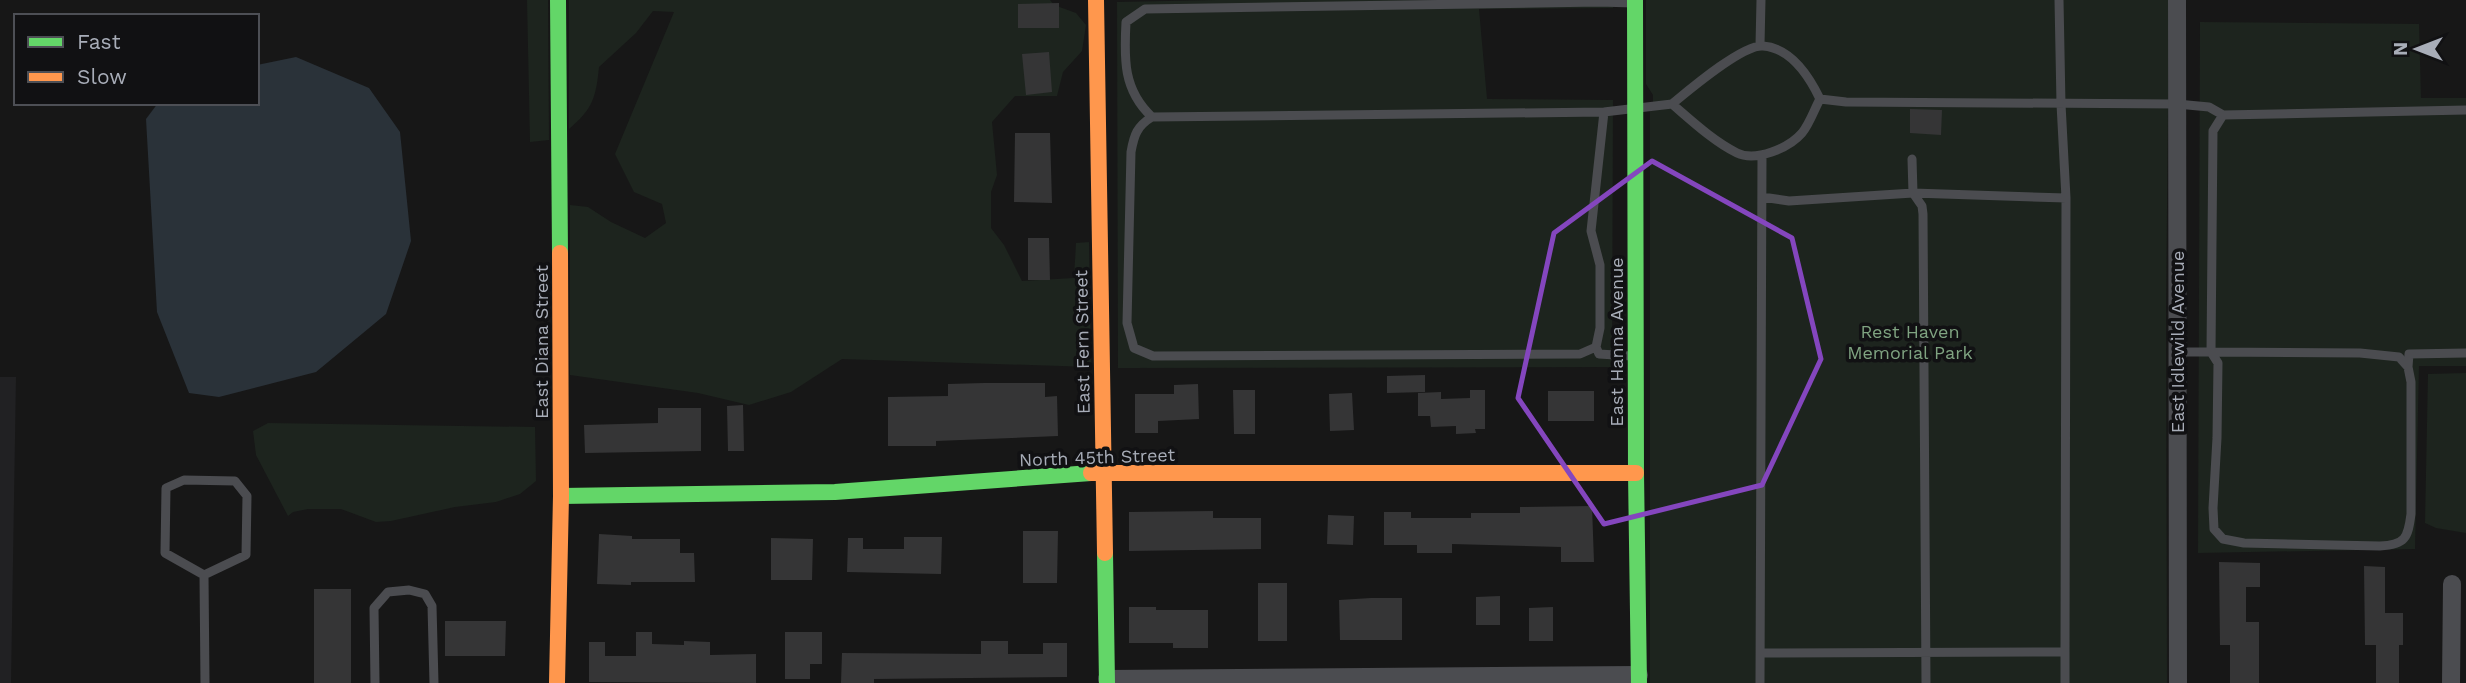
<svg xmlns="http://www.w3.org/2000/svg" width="2466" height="683" font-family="'Work Sans',sans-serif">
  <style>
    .built { fill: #212123 }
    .green { fill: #1d241e }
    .water { fill: #2a3239 }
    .building { fill: #353536 }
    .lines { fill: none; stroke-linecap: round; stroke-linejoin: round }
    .lane { stroke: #4b4c50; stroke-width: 9 }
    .street { stroke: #4b4c50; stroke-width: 18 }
    .fast { stroke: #63d668; stroke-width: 16 }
    .slow { stroke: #ff974d; stroke-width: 16 }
    .marked { fill: none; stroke: #8446be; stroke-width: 5; stroke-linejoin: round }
    .labels { text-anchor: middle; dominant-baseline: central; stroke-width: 7; stroke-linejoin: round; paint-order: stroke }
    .park-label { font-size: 18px; fill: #7fa381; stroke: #111113 }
    .street-label { font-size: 18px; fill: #a8adb8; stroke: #111113 }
  </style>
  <rect width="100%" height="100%" fill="#171717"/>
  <path class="built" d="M0,377H16L11,683H0Z"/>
  <path class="green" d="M527,0H548L549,140L530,142Z
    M569,0H1050L1054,5L1076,13L1086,25L1082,51L1063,72L1057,96H1015L992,122L997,175L991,192V228L1004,245L1022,281L1074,278L1076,243L1089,242L1091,367L842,359L791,392L749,405L698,393L570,375V205L588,207L611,222L645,238L666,223L662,204L634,192L615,154L674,12L653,11L636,33L599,67C596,97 593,109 569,129Z
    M1215,0H1613V8L1479,9L1487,99L1613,100L1612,367L1118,368L1117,2Z
    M1646,0H2169L2166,314L2167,683H1650V111L1653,110V95L1646,84Z
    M2200,22L2419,24L2421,98H2466V366H2419L2415,549L2198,553Z
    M2466,373V533L2436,528L2425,523L2428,374Z
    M268,423L535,427L536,481L520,494L496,502L455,507L391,521L376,522L341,509H308L293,512L288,516L256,455L253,431Z"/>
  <path class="water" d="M296,57L369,88L400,132L411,241L386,314L316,372L219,397L189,393L157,312L146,119L158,103H257V65Z"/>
  <path class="building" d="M1059,3V28H1018V4Z
    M1049,52L1052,92L1026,95L1022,54Z
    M1910,109L1942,110L1941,135L1910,133Z
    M1015,133H1050L1052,203L1014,202Z
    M1028,238H1049L1050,280H1028Z
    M1425,375V392L1387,393V376Z
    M984,383H1045V397L1057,396L1058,436L936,441V446H888V397L948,396V384Z
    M1198,384L1199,419L1158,421V433H1135V394H1174V385Z
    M1233,390H1255V434H1234Z
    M1470,390H1485V429H1475L1476,433L1456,434V426L1431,427L1430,416H1418V393L1441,392V399L1470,398Z
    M1548,391H1594V421H1548Z
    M1352,393L1354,430L1330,431L1329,394Z
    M743,405L744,451H728L727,406Z
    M658,408H701V451L585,453L584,425L658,423Z
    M1592,506L1594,562H1561V547L1452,544V553H1417V545H1384V512H1411V518H1471V513H1520V507Z
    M1213,511V518H1261V549L1129,551V512Z
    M1328,515L1354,516L1353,545L1327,544Z
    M1023,531H1058L1057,583H1023Z
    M599,534L632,536V539H680V553H694L695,582H631V585L597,584Z
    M904,537H942L941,574L847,572L848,538H863V549H904Z
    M771,538L813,539L812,580H771Z
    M2219,562L2260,563V587H2246V622H2259V683H2230V645H2220Z
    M2364,566L2385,567V613H2403V645H2399V683H2376V645H2365Z
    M1258,583H1287V641H1258Z
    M314,589H351V683H314Z
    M1500,596V625H1476V597Z
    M1371,598H1402V640H1340L1339,600Z
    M1129,607H1156V610H1208V648H1173V643H1129Z
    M1553,607V641H1529V608Z
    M445,621H506L505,656H445Z
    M636,632H652V644L684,645V641L710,642V655L756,654V683L589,682V642H605V656H636Z
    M785,632H822V664H810V679H785Z
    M981,641H1008V654H1043V643H1067V677L874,679V683H841L842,653L981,654Z"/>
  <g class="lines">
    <path class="lane" d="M2059,0L2061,104L2066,198
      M1760,45L1761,0
      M1672,104C1689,90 1743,44 1763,46C1791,48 1809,76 1820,99
      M1604,112L1591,231L1600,265V328L1596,347L1580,354L1153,356L1134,348L1127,323L1131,152C1134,135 1137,126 1152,117L1604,112L1672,104C1692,121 1713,141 1737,153C1756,162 1789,148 1802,133C1810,123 1814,110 1820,99L1846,102L2177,104L2209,107L2223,115
      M1152,117C1123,90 1124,59 1126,22L1145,9L1599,2L1633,3
      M1912,159L1913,193L1922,206L1923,214L1926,683
      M1762,197L1789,201L1913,193L2066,198L2065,652
      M1596,347L1599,354L1632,356
      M2177,352H2211L2218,363L2217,438L2213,508L2214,529L2223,539L2244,543L2380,546C2405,545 2408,538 2411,514V382L2408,367L2399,357L2360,353L2211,352L2213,131L2223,115L2466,110
      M2408,367L2409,354L2466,353
      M184,480L235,481L247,496L246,555L204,575L165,553L166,488Z
      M204,575L205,683
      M1760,653L2065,652V683
      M375,683L374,608L388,592L409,590L425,594L432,606L434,683
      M1760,683L1762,155"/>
    <path class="street" d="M2177,0L2178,683
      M1107,679L1639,675
      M2451,683L2452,584"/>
    <path class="fast" d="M558,0L560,253
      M1635,0L1636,473L1639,683
      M561,496L835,492L1091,473
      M1105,553L1107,683"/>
    <path class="slow" d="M1096,0L1105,553
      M1091,473H1636
      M557,683L561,496L560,253"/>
  </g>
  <path class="marked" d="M1652,161L1792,238L1821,359L1762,485L1604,524L1518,398L1554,233Z"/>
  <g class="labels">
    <g class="park-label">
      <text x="1910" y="331">Rest Haven<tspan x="1910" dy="21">Memorial Park</tspan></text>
    </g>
    <g class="street-label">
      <text transform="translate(541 342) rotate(-90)">East Diana Street</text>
      <text transform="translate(1082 342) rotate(-91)">East Fern Street</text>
      <text transform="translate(1616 342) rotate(-90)">East Hanna Avenue</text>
      <text transform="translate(2177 342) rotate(-90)">East Idlewild Avenue</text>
      <text transform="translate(1097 457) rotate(-2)">North 45th Street</text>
    </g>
  </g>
  <rect x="14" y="14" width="245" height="91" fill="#111113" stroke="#4d4f55" stroke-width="2"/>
  <rect x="28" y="37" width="35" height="10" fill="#63d668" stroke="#4d4f55" stroke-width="2"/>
  <text x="77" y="49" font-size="21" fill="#a8adb8">Fast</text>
  <rect x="28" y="72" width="35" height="10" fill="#ff974d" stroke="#4d4f55" stroke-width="2"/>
  <text x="77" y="84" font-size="21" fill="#a8adb8">Slow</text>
  <g transform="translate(2417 49) rotate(270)" stroke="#111113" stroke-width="5" paint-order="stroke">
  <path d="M0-5L12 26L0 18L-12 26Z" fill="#a8adb8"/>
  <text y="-10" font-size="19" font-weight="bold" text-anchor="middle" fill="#a8adb8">N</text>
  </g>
</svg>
